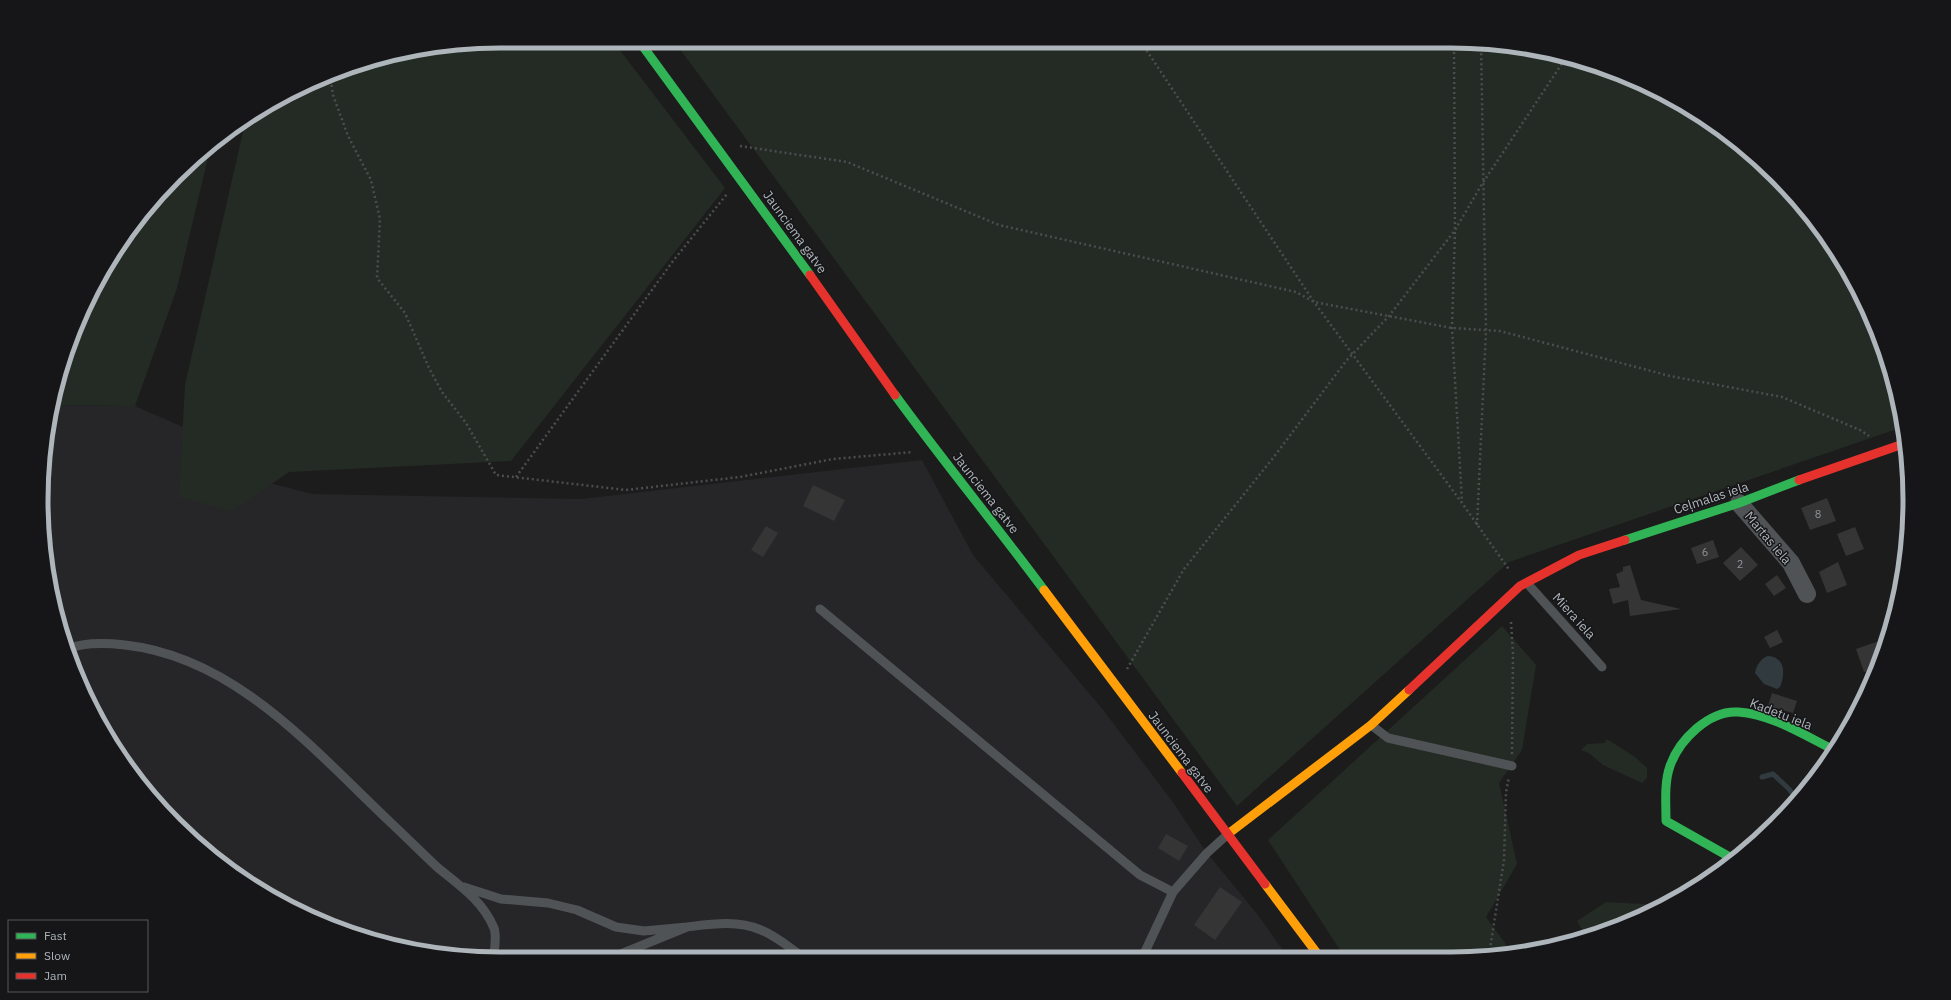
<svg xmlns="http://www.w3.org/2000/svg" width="1951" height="1000" font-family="'IBM Plex Sans',sans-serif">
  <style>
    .built { fill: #262628 }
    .green { fill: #242b24 }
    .water { fill: #313b3f }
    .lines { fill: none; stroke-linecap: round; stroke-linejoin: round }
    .stream { stroke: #313b3f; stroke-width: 5 }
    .building { fill: #353536 }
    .path { stroke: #4c4d50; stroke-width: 2.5; stroke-dasharray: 2 3; stroke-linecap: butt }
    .lane { stroke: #505355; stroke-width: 9 }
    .street { stroke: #505355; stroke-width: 18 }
    .fast { stroke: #30b455; stroke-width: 9 }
    .slow { stroke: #ff9f0a; stroke-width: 9 }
    .jam { stroke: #e5322d; stroke-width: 9 }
    .labels { text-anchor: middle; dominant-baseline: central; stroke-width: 3; stroke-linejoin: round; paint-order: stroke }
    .number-label { font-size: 11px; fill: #90959a }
    .street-label { font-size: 13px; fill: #aeb5bb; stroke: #161618 }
    .rim { fill: none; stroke: #aeb5bb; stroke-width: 5 }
  </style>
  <rect width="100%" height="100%" fill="#1c1c1c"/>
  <path class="built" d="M51,405L135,406L274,467L266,482L312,494L581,499L922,460L973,555L1104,711L1172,801L1207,853L1258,915L1287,956L470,958L381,943L297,912L221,864L175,824L118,755L88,703L57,619L45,560L42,470Z"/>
  <path class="green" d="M500,41H613L725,188L511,461L289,472L232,511L179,497L185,385L246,119C290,90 360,58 412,50C441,45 471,44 500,41Z
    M674,41L1481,42L1570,57L1654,88L1730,136L1796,197L1848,270L1886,352L1903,427L1509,562L1237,806Z
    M211,145L177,288L135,406L51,405L76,324L118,245L155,197Z
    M1502,626L1536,665L1522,750L1499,783L1517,864L1486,917L1513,954L1344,956L1268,840Z
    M1607,739L1635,757L1647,768V778L1642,783L1603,765L1589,753L1581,750L1587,744L1604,743Z
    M1606,902L1660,905L1626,924L1585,935L1577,921Z"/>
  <path class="water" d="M1768,656C1786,657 1785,675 1780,687L1777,689L1764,684L1755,673C1756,666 1761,658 1768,656Z"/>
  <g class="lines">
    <path class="stream" d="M1762,777L1773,774L1788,788L1798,800"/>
  </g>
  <path class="building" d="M813,485L845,500L834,521L803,506Z
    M1827,498L1836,521L1810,530L1801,508Z
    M766,526L778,533L763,557L751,550Z
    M1855,527L1864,549L1846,556L1837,534Z
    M1713,540L1719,557L1697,564L1691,548Z
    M1741,547L1758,565L1740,581L1723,563Z
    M1838,562L1847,585L1827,593L1819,572Z
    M1630,565L1641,600L1681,609L1630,616L1628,600L1613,604L1609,589L1620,587L1616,574L1623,571V567Z
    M1777,575L1786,588L1774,596L1765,584Z
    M1777,630L1783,642L1770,648L1764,637Z
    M1879,641L1882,650L1876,669L1864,672L1856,649Z
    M1772,693L1797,701L1793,713L1768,706Z
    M1166,834L1188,846L1179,861L1158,848Z
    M1220,887L1242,902L1215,940L1194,925Z"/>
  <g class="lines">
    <path class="path" d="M1141,42L1314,302L1462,503L1510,571
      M1454,42L1455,230L1452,328L1462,502
      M330,75L333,95L348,136L371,180L380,219L377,278L405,313L429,368L442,392L466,423L496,475L626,490L740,477L833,459L913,452
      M740,146L847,162L999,225L1296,292L1314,302L1452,328L1500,331L1670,376L1782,397L1860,430L1869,436
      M516,477L673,261L727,194
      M1477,525L1486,330L1481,42
      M1511,622L1513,653L1512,754
      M1127,669L1184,569L1273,458L1346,361L1389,316L1455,230L1482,184L1567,56
      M1489,955L1504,860L1506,792L1509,777"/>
    <path class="lane" d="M1527,583L1602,667
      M820,609L1140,875L1173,892
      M68,649C84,642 107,643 125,645C235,657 313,749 389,821C405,836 421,852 437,867C459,885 483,901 494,928C497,936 494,950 494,958
      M1371,725L1388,738L1512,766
      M464,887L501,899L548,903L577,910L616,927L644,931L687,927L611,958
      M687,927C712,924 737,920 761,930C776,936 790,948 803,957
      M1143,956L1173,892L1207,853L1228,834"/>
    <path class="street" d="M1739,503L1791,563L1807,594"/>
    <path class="fast" d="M639,41L810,275
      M895,395C943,461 995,524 1044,590
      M1625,540L1739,503L1799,480
      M1735,860L1666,821C1666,803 1664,783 1670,766C1679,740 1709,710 1738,712C1771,714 1804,735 1832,749"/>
    <path class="slow" d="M1044,590L1182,773
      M1228,834L1371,725L1409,690
      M1265,884L1319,956"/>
    <path class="jam" d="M810,275L895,395
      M1799,480L1906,443
      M1409,690L1520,586L1579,555L1625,540
      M1182,773L1265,884"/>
  </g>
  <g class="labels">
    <g class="number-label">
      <text x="1818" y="514">8</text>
      <text x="1705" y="552">6</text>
      <text x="1740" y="564">2</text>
    </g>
    <g class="street-label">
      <text transform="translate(795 232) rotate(54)">Jaunciema gatve</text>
      <text transform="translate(986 493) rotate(52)">Jaunciema gatve</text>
      <text transform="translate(1711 498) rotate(-18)">Ceļmalas iela</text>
      <text transform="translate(1768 538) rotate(50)">Martas iela</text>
      <text transform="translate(1574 616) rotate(48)">Miera iela</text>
      <text transform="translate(1781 714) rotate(21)">Kadetu iela</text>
      <text transform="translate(1181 752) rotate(53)">Jaunciema gatve</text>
    </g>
  </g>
  <path d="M0 0H1951V1000H0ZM500 48H1451A452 452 0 0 1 1903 500V500A452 452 0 0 1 1451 952H500A452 452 0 0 1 48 500V500A452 452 0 0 1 500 48Z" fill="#161618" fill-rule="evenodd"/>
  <path class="rim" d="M500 48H1451A452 452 0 0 1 1903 500V500A452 452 0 0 1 1451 952H500A452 452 0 0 1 48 500V500A452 452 0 0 1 500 48Z"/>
  <rect x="8" y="920" width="140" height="72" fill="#161618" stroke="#535659"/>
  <rect x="16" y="933" width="20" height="6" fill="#30b455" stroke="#535659"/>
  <text x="44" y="940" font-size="12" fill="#aeb5bb">Fast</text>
  <rect x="16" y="953" width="20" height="6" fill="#ff9f0a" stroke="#535659"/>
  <text x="44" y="960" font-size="12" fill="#aeb5bb">Slow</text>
  <rect x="16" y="973" width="20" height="6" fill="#e5322d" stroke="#535659"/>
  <text x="44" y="980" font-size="12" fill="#aeb5bb">Jam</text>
</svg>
